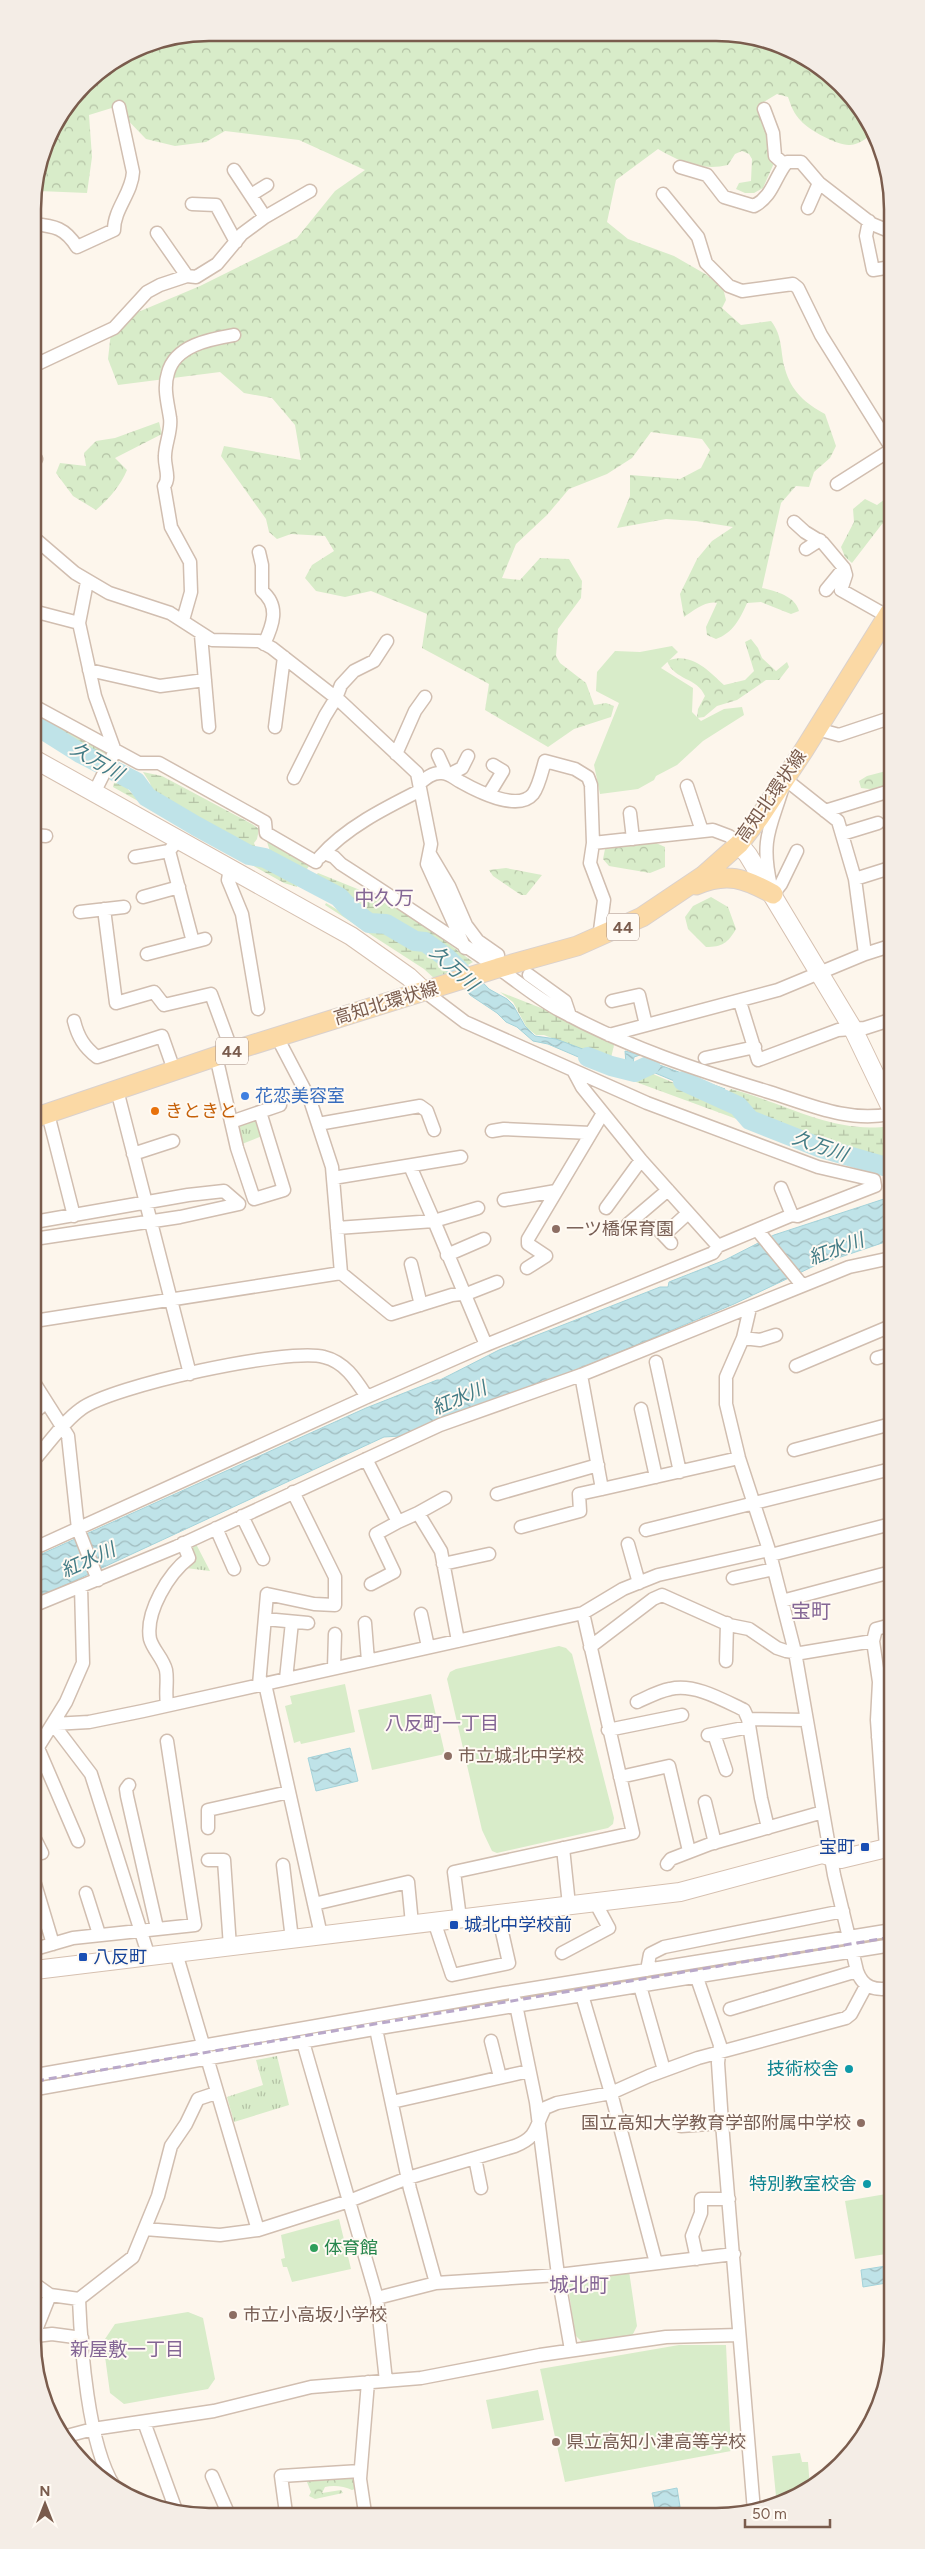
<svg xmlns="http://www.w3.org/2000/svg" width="925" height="2549" font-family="Figtree,'Noto Sans JP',sans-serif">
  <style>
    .grass { fill: #d8ecc9 }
    .forest { fill: url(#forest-crowns) }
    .wetland { fill: url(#wetland-marsh) }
    .park { fill: url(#park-tufts) }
    .water { fill: url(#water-waves); stroke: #a5d3da }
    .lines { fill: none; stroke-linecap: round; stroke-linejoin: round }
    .river { stroke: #bfe3e8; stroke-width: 20 }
    .street-casing { stroke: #d1beb0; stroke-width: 15 }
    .secondary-casing { stroke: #d6c0b0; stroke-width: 20 }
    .primary-casing { stroke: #dad1cd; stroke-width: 21 }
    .street { stroke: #fff; stroke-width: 12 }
    .secondary { stroke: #fff; stroke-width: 18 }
    .primary { stroke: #fbd9a5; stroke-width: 19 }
    .rail { stroke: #b9a8c9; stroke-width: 3; stroke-dasharray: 8 5; stroke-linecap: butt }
    .shop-dot { fill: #3f7fe0; stroke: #fffaf3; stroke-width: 2 }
    .food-dot { fill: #e8710a; stroke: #fffaf3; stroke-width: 2 }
    .education-dot { fill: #8d6e63; stroke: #fffaf3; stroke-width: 2 }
    .transit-dot { fill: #1a4fb4; stroke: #fffaf3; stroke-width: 2 }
    .culture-dot { fill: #0f9aa8; stroke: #fffaf3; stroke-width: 2 }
    .leisure-dot { fill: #2e9e5b; stroke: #fffaf3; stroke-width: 2 }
    .labels { text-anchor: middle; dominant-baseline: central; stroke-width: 4; stroke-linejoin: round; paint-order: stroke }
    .shield { fill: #fffaf3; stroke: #a28b7f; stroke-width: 1 }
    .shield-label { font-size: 16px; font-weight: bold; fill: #7a5c4d }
    .street-label { font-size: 18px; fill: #7a5c4d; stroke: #fffaf3 }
    .shop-label { font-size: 18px; fill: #366cbe; stroke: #fffaf3; text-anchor: start }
    .food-label { font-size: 18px; fill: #c56008; stroke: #fffaf3; text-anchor: start }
    .education-label { font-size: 18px; fill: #785e54; stroke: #fffaf3; text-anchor: start }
    .transit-label { font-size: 18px; fill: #164399; stroke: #fffaf3; text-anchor: start }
    .culture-label { font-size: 18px; fill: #0d838f; stroke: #fffaf3; text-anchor: end }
    .leisure-label { font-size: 18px; fill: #27864d; stroke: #fffaf3; text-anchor: start }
    .water-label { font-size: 19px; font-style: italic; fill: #437c86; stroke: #fffaf3 }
    .neighbourhood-label { font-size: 19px; fill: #846695; stroke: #fffaf3 }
    .quarter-label { font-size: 20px; fill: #846695; stroke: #fffaf3 }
    .rim { fill: none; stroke: #7a5c4d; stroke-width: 2.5 }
  </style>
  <defs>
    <pattern id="forest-crowns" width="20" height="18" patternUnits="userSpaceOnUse" patternTransform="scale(1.25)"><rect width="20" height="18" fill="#d8ecc9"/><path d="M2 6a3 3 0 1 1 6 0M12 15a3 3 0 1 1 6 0" fill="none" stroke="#b4c2a5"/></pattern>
    <pattern id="wetland-marsh" width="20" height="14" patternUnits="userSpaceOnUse" patternTransform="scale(1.25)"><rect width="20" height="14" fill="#d8ecc9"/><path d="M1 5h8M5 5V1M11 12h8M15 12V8" fill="none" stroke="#b4c2a5"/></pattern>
    <pattern id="park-tufts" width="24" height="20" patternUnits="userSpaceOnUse" patternTransform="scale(1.25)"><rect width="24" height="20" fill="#d8ecc9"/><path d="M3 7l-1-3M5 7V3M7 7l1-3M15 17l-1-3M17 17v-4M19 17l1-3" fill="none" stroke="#b4c2a5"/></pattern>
    <pattern id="water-waves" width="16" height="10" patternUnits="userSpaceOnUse" patternTransform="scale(1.25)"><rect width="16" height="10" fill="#bfe3e8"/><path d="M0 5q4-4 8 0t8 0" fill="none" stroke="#a0bbbe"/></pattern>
  </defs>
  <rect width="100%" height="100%" fill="#fdf6ec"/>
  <path class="grass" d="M672,646L678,652L661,668L693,688L692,712L701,721L724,709L742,707L744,715L703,741L677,765L656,776L654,780L638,789L600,794L594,765L619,703L596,691L597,672L615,651L640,652Z
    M559,1646L566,1648L572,1654L614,1818L613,1824L608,1828L497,1853L492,1851L482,1830L447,1679L450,1672L456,1669Z
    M345,1684L355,1732L301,1744L300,1741L294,1743L285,1706L292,1704L290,1696Z
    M431,1694L445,1754L372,1770L358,1710Z
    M892,2193V2253L855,2259L845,2201Z
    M339,2219L351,2269L292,2282L287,2267H283L281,2259L285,2258L281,2235Z
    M629,2271L637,2326L632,2336L583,2343L575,2335L567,2278Z
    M188,2312L203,2318L215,2379L208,2389L124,2404L110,2393L103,2342L115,2324Z
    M679,2345H726L731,2451L565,2482L540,2369Z
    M538,2390L544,2420L492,2429L486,2400Z
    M800,2453L802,2462H808L810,2488L799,2494L776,2496L772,2456Z"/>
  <path class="forest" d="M210,33L750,36C764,41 782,44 795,51C826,69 860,98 873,132C866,139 860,144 850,145C838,146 809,130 801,121C794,114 791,106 788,97L777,94L762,103L774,163L763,188L754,193H745L736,189L739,183L751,181L752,159L749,154L742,151L735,154L728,165C702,171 680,162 658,149L616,180L607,222L628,239L674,256L707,275L723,288L726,300L722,308L741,325L771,321C783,336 780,351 785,369C791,391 806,404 825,414L836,446L830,458L814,472L809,487L796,486L781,503L762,588C776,591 795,596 799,611L791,614L761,602L747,603C740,619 733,633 716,639L707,635L706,627L717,603C706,600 693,611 684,617L680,594L697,559L712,541L733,527L696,521L666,519L617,528L630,496V475L680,479L701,468L710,450L702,439L651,432L632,458L607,474L569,489L547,515L516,544L502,578L520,580L540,558L569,559L582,581L581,598L558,629L556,656L560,663L586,683L594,705L606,703L614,706L611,717L574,729L548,747L485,710L489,684L422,648L427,614L371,591L345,597L316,591L305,578L312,565L334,551L325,536L291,534L277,539L269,532L266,519L221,456L224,446L301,460L295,425L272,398L244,393L220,372L118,385L108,359L112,323L200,286L297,238L335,191L365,170L299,140L225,131L206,142L175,146L146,139L115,107L89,115L92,157L87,193L39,191L35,189L51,131L93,77L142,46Z
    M159,422L162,434L115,458L127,470C121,485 109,499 96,510L73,496L56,473L60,463L86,466L84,453L96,441L115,438Z
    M889,496L890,521L882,524L852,563L845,557L841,547L854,522L853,509L865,499L877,505Z
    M751,639L758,648L762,658L776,671L787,662L789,667L779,680H766L737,700L717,706L704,717L697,718L698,709L705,696C697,677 675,681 667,661C690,651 708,670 724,685L745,680L754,671L745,642Z
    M890,770V787L878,790L861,788L859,781L867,776Z
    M656,843L665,847V867L650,873L609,866L603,859L605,849Z
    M506,868L542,875L526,895H521L493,876L489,870Z
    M711,897L728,907L736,929C728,943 722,947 706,947L688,929L685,917L693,906Z
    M358,2473V2488L352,2490C344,2486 333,2485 325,2487L322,2493L341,2490L343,2493L315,2499L309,2496L311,2492L305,2477Z"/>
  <path class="wetland" d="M34,711L107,752L104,759L92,752L84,751L34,718Z
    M143,772L162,776L252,824L259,829L257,839L254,843L257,851L247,850L153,797L150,783Z
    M119,782L127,788L131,793L250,859C268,864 283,872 297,885V887L284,883L113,787L114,783Z
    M267,842L305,862L309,866L307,869C296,873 282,863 272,857Z
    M318,873L397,905L473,962L468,965L459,961L426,939L417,938L387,920L370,919L356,905L336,893L333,887L320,882L315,876Z
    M326,903L368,928L387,927L423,950H427L425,947L428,946L443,957L452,967L450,975L436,980L424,969L325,905Z
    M500,992L541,1008L610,1042L614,1045L611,1058L606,1059L544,1035H536L527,1028L513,1002Z
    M646,1071L702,1095C722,1092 739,1115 753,1125L625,1078V1075L637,1080Z
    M716,1089L729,1091L731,1089C782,1102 835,1135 890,1126V1161L878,1162L759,1120L745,1108L712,1092Z"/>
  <path class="park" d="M253,1119L257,1121L262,1136L242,1144L238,1130L242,1123Z
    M195,1542L210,1571L186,1568L195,1559L192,1549Z
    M277,2056L289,2105L234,2122L227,2097L263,2085L256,2060Z"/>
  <path class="water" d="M447,955L465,964L489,989L507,999L513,1005L525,1026L535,1036L556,1039L612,1060L611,1071L548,1044L533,1041L517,1027L506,1022L497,1013L470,995L453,975V967Z
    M625,1051L640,1055L634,1057L633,1063H643L646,1060L725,1089L717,1088L703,1093L648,1070L641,1073L639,1079L622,1075L626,1063Z
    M890,1197L891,1240L814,1266L734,1304L567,1374L400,1436L384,1437L35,1599V1557L366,1408L437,1380H440L499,1350L660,1287H668L669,1282L725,1260L774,1235Z
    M350,1748L358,1781L316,1791L308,1758Z
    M892,2265V2282L863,2287L861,2270Z
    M677,2488L681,2513H656L652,2493Z"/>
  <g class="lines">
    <path class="river" d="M34,724L80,753L136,782L147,797L196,826L249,855L265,858L339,897L349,908L369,923L386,924L415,941L425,942L447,958L466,977
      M588,1057L611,1066L635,1072L650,1065
      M683,1081L738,1106L750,1120L821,1148L883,1166L890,1165"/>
    <defs>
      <path id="street" d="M764,109L773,133L775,156L785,165
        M680,167L707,175L724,197L754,206C773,196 774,178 787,162H801L819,183L872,224L889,231
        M234,170L265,217
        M663,194L698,237L706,263L729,286L742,291L793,284L798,288L821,335L889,444
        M251,195L267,185
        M192,204L216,205L236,242
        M808,208L819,183
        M869,221L866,236L873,270L885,268
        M33,224C55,226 65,228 77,247L114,230C114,209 132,193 133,172L119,107
        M157,233L187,276
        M33,366L114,328L147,292L160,285L187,276L196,277L217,264L242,234L265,217L310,191
        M33,457L36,459
        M837,484L889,451
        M794,522L805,532L823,543L844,568L846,575L841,590L887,616
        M33,537L75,573L109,593L170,613L212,640L259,641L272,648L340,701L417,773L431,844L427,864L465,948
        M806,549L820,540
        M259,552L262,565V591C280,606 273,625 264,644
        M87,582L79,623L95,696L115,751L94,793
        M826,590L844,568
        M33,611L79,623
        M183,620L191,592L190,562L171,527L164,486C171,478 164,466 165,456C165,444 172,430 170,418C168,404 163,388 168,373C175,345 211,339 234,335
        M201,635L209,727
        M89,670L160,686L205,680
        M34,706L139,763H159L265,822L266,833L316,862
        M275,727L284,657
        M817,729L839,735L890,718
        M396,754L415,711L425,697
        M438,755L444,768L443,773
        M450,774L462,768L468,756
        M294,778L325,716L336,698L341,685L354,671L374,661L387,641
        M420,783C426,778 432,773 440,773C449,772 453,778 461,782C477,791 518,812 533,794C539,786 542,771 545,761L575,769L588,777L591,785L593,843L590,863L604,900L599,938
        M687,786L702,831
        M489,794L503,771L493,765
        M825,811L890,791
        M630,813L633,839
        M842,834L878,823
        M34,835L46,836
        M179,839L169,851L193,942
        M593,843L713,830L729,836L739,844
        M324,853L334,857L341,864C391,896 440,929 489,962C514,978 536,998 561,1011C627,1047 697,1070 769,1092C808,1104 849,1123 890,1114
        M430,854L449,886L466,925L478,941L498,955
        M135,857L169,851
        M320,857C345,828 385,808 419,791
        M230,868L228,880L242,914L258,1009
        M855,879L890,868
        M771,886C759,835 773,825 785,779L838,821L855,879L865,954
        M773,894L781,884L797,851
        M143,897L179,887
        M104,909L116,1003L154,992L164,1005L211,994L232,1051
        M80,912L124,907
        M147,954L205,939
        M529,975L565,1001L570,1016
        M424,991L465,1022L647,1103L818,1167L874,1180L875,1186L798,1216L792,1215L718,1246L641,1160L582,1087L574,1072
        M612,1001L639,995L646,1025
        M740,1002L758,1060L838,1030L865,1028L890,1020
        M74,1021C78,1037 84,1047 97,1057L162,1036L174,1070
        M609,1035L778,990L865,954L890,946
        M277,1037L310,1100L332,1167L341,1273L391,1314L452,1295L469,1293L497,1282
        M216,1056L237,1148L254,1199L284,1190L260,1112
        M705,1058L755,1047
        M117,1090L190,1374
        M48,1114L74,1216
        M231,1122L280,1105
        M318,1124L420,1106L427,1111L434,1130
        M492,1131L504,1129L591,1133
        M133,1154L173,1141
        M410,1166L434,1221L478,1208
        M333,1178L461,1157
        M781,1188L792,1215
        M504,1200L556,1191
        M606,1208L641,1160
        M34,1222L188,1195L224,1191L239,1204L180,1217L34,1239
        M628,1224L668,1190
        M656,1227L671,1243
        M337,1228L434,1221L486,1345
        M758,1231L802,1285
        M664,1235L687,1214
        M447,1255L484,1239
        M411,1264L421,1305
        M527,1268L546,1256L528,1244V1239L603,1113
        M750,1308L743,1338L726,1377V1404L739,1458L769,1550L795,1652L834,1875L857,1971C863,1988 875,1991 892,1988
        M34,1321L341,1273
        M743,1338L760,1340L776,1335
        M877,1358L891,1354
        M656,1362L680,1472
        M796,1366L891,1326
        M581,1375L602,1489L739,1458
        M35,1384L68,1436L78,1529L98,1580
        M641,1409L656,1477
        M35,1412L46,1402
        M794,1450L891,1424
        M35,1459C49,1443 64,1421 81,1409C111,1386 289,1347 324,1357C345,1362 356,1380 367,1397
        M366,1459L398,1522L418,1513L441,1551L458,1641
        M497,1494L598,1465
        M418,1513L445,1498
        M242,1516L263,1559
        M521,1527L580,1511L579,1494L602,1489
        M216,1528L234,1569
        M646,1530L891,1469
        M628,1544L639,1583
        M35,1548L367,1397L486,1345L713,1253L718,1246
        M771,1555L891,1524
        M443,1564L489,1554
        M733,1578L774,1569
        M371,1584L394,1572L376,1534L398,1522
        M782,1601L891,1572
        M35,1605L176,1547L440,1425L581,1375L849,1267L891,1258
        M421,1614L428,1647
        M265,1619L308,1623
        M365,1623L368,1661
        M873,1641L876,1629L891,1625
        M590,1647L653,1599L662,1595L729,1625L749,1629L777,1648L786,1651L801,1653L873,1641L879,1682L877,1720L886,1848
        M726,1661L727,1623
        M334,1668L335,1634
        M286,1679L292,1622
        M879,1682L891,1679
        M265,1684L321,1935
        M259,1685L267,1594L314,1604L335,1605V1577L293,1492
        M637,1702C648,1697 659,1691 670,1689C694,1683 723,1700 744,1710L748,1719L807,1720
        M167,1704C165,1692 168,1681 166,1670C163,1658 153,1650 150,1639C145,1612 169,1573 189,1558L183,1543
        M748,1719L761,1798L768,1828
        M53,1724L89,1722L143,1711L583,1613L623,1589L658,1575L769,1550
        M53,1724L91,1774L149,1957
        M608,1730L682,1715
        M714,1734L726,1770
        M708,1735L749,1727
        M878,1737L891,1733
        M38,1748L78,1841
        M35,1752L66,1702L83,1663L81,1586
        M620,1777L669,1766L689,1851
        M129,1785L126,1789L127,1796L157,1928
        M705,1802L715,1843
        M208,1828V1810L289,1792
        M35,1839L42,1853
        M563,1848L569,1905
        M208,1860H224L230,1947
        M667,1864L671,1859L710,1844L823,1812
        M283,1865L292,1939
        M35,1884L53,1944
        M86,1893L99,1934
        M314,1904L408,1882L412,1924
        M460,1918L454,1872L633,1833L583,1613
        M434,1921L452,1975L509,1963L498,1914
        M35,1949L73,1938L195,1925L167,1741
        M176,1953L258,2230
        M562,1953L609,1928L595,1902
        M647,1970L650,1954L664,1947L843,1911
        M697,1978L720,2045L718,2063L722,2123L754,2511
        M640,1986L664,2070
        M582,1995L611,2093L656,2263
        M515,2000L536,2102L558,2275L571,2350
        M730,2009L857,1971
        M376,2029L410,2189L436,2283
        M491,2041L500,2077
        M303,2042L377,2298L386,2381
        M36,2075L504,1993L892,1930
        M36,2089L391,2026L892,1945
        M392,2102L529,2071
        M681,2126L722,2123
        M475,2158L481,2188
        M145,2229L220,2235L258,2230L349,2201L408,2178L515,2146C538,2137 535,2127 545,2108L557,2103L611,2093L649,2076L698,2058L846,2018L851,2014L866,1986
        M697,2259L692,2236L701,2213V2199H729
        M36,2285L50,2295L79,2299L133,2257L158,2196L171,2146L186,2124L198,2099L216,2093
        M377,2298L436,2283L558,2275L734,2254
        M79,2299C81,2348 88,2445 114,2486
        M36,2330L50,2295
        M36,2336L52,2334L82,2338
        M144,2422L177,2513
        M63,2437L93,2429L214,2411L311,2387L421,2378L540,2355L666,2337L739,2335
        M212,2476L228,2513
        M286,2513L281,2476L360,2471
        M365,2513L360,2479L368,2382"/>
      <path id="secondary" d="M34,759L351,936L409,977L424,991
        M739,844L748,855L853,1029L890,1106
        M35,1970L680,1892L822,1854L841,1859L891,1847"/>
      <path id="primary" d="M696,885C727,872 744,878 773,894
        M34,1118L232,1051L498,968L577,946L642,917L703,876L739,844L759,818L804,750L890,612"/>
    </defs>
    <use href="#street" class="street-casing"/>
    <use href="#secondary" class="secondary-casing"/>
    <use href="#primary" class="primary-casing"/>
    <use href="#street" class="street"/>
    <use href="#secondary" class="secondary"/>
    <use href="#primary" class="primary"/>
    <path class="rail" d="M36,2081L892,1937"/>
  </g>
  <circle class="shop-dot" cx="245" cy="1096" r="5"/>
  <circle class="food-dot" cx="155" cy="1111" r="5"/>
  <g class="education-dot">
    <circle cx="556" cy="1229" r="5"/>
    <circle cx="448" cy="1756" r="5"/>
    <circle cx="861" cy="2123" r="5"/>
    <circle cx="233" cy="2315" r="5"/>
    <circle cx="556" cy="2442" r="5"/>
  </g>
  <g class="transit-dot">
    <rect x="860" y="1842" width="10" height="10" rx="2.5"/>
    <rect x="449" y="1920" width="10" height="10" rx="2.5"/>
    <rect x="78" y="1952" width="10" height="10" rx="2.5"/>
  </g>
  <g class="culture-dot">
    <circle cx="849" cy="2069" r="5"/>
    <circle cx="867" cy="2184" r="5"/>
  </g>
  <circle class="leisure-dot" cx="314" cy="2248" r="5"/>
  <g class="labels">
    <g class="shield">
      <rect x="607" y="913.5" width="32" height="27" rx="4"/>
      <rect x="216" y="1037.5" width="32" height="27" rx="4"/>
    </g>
    <g class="shield-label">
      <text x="623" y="927">44</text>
      <text x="232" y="1051">44</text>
    </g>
    <g class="street-label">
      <text transform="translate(771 796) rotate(-55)">高知北環状線</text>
      <text transform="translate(386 1003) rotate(-17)">高知北環状線</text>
    </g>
    <g class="shop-label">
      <text x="255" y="1096">花恋美容室</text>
    </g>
    <g class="food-label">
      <text x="165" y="1111">きときと</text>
    </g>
    <g class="education-label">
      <text x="566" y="1229">一ツ橋保育園</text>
      <text x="458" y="1756">市立城北中学校</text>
      <text x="851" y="2123" text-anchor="end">国立高知大学教育学部附属中学校</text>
      <text x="243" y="2315">市立小高坂小学校</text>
      <text x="566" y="2442">県立高知小津高等学校</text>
    </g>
    <g class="transit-label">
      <text x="855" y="1847" text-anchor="end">宝町</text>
      <text x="464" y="1925">城北中学校前</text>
      <text x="93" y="1957">八反町</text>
    </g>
    <g class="culture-label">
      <text x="839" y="2069">技術校舎</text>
      <text x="857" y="2184">特別教室校舎</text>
    </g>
    <g class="leisure-label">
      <text x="324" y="2248">体育館</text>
    </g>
    <g class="water-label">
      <text transform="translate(97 761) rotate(30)">久万川</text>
      <text transform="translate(454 968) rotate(42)">久万川</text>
      <text transform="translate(820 1146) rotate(19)">久万川</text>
      <text transform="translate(836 1249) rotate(-20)">紅水川</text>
      <text transform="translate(459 1398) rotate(-23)">紅水川</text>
      <text transform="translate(88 1560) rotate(-24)">紅水川</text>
    </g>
    <g class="neighbourhood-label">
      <text x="442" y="1723">八反町一丁目</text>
      <text x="127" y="2349">新屋敷一丁目</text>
    </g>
    <g class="quarter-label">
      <text x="384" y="898">中久万</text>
      <text x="811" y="1611">宝町</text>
      <text x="579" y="2285">城北町</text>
    </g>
  </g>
  <path d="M0 0H925V2549H0ZM209 41H716A168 168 0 0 1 884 209V2340A168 168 0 0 1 716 2508H209A168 168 0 0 1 41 2340V209A168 168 0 0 1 209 41Z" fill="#f4ede6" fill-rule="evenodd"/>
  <path class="rim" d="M209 41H716A168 168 0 0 1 884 209V2340A168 168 0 0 1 716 2508H209A168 168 0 0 1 41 2340V209A168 168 0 0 1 209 41Z"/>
  <g transform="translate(45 2504)" stroke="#fffaf3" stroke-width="4" paint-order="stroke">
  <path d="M0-4L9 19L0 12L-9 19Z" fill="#7a5c4d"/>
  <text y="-8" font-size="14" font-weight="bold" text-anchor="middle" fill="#7a5c4d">N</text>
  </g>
  <path d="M745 2519v8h85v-8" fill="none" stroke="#7a5c4d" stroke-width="2.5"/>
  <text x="752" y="2519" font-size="15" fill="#7a5c4d" stroke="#fffaf3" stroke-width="4" paint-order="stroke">50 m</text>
</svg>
